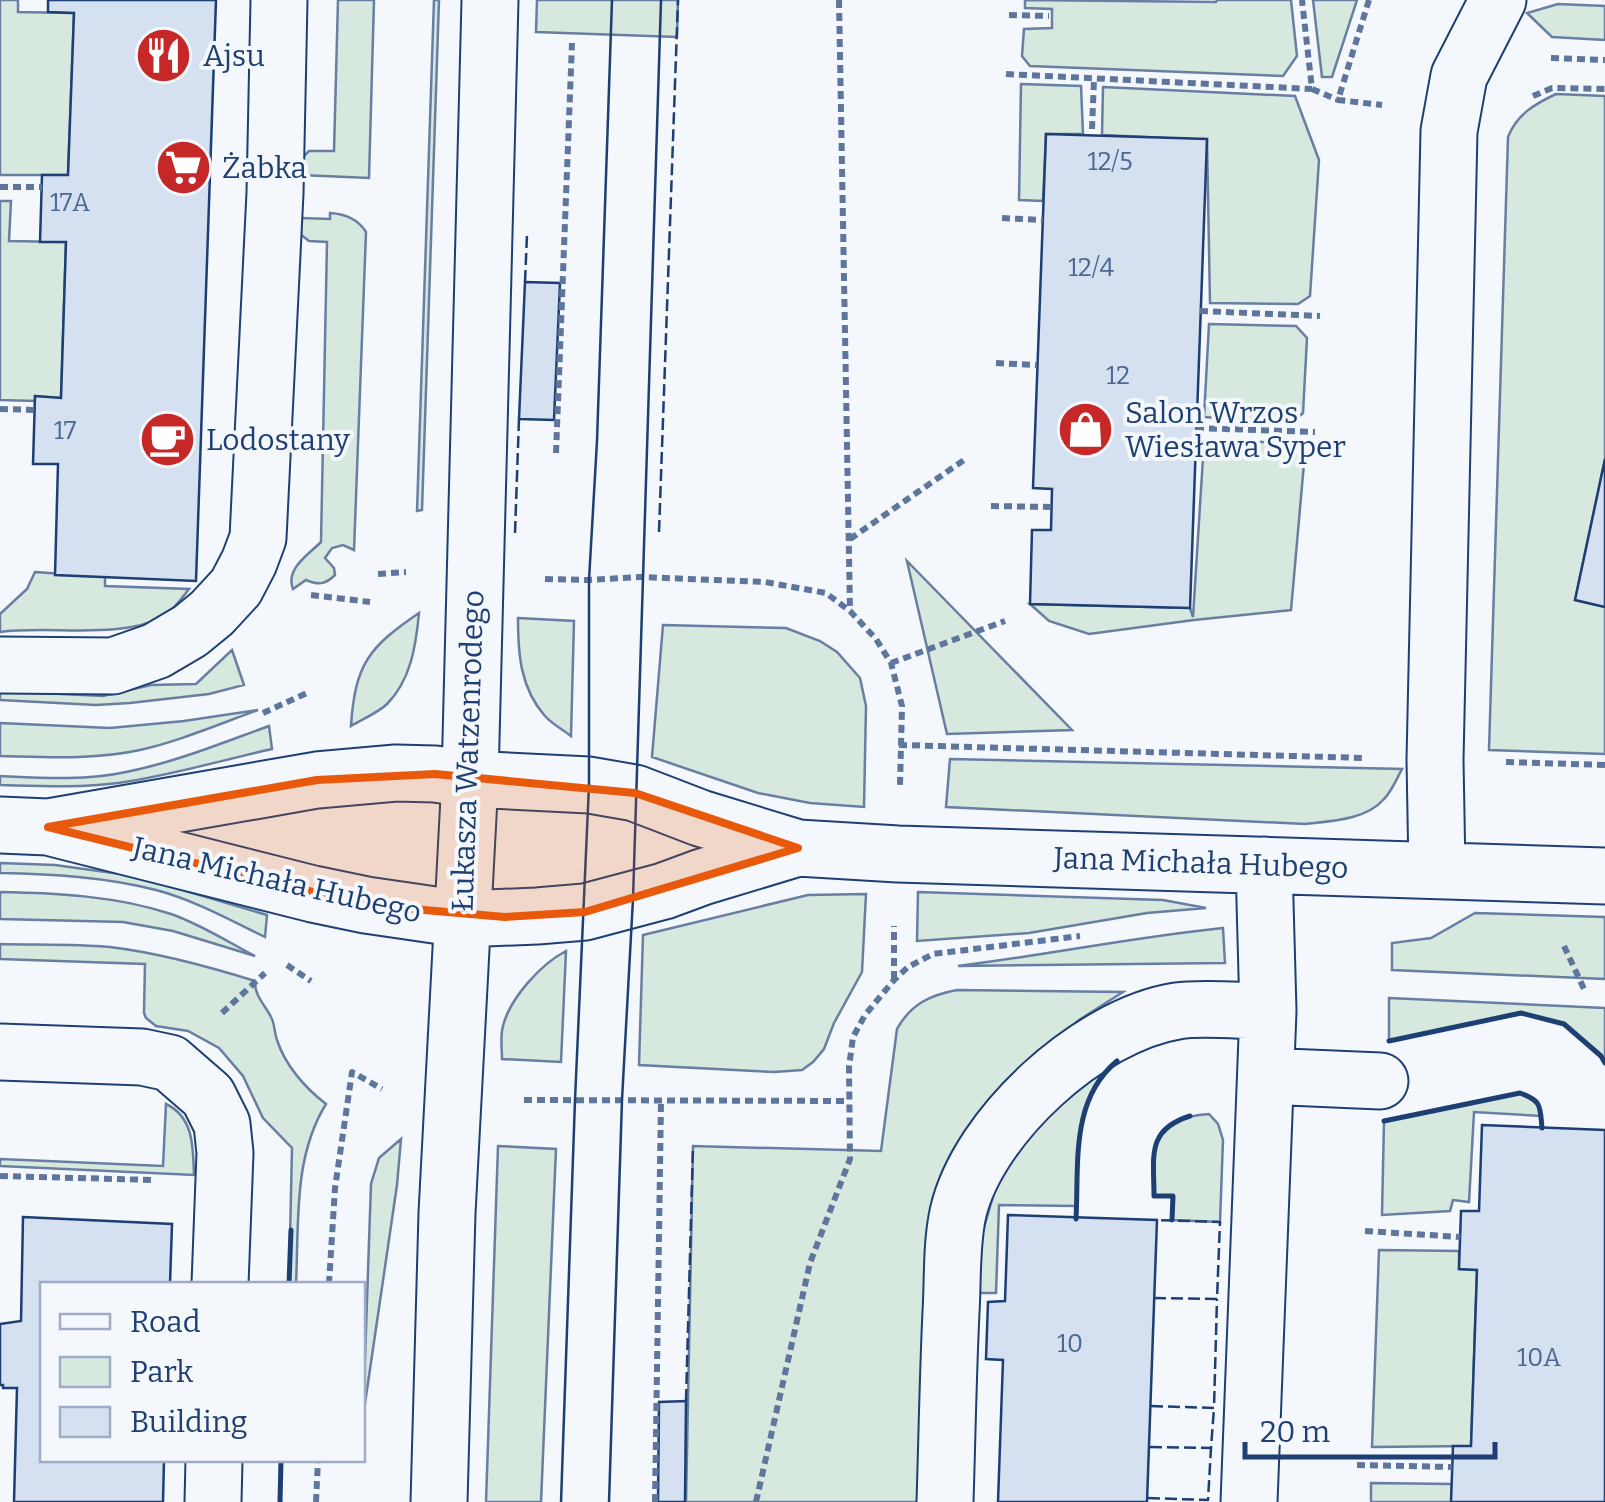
<svg xmlns="http://www.w3.org/2000/svg" width="1605" height="1502" font-family="Bitter,serif">
  <style>
    .green { fill: #d7e8df; stroke: #687fa3; stroke-width: 2.5 }
    .building { fill: #d5e0f0; stroke: #1d3f73; stroke-width: 2.5 }
    .lines { fill: none; stroke-linecap: round; stroke-linejoin: round }
    .minor-casing { stroke: #1d3f73; stroke-width: 59 }
    .path { stroke: #5e769c; stroke-width: 6; stroke-dasharray: 8 5; stroke-linecap: butt }
    .minor { stroke: #f4f7fb; stroke-width: 55 }
    .tram { stroke: #1d3f73; stroke-width: 2.5 }
    .fence { stroke: #1d3f73; stroke-width: 2.5; stroke-dasharray: 12 5; stroke-linecap: butt }
    .wall { stroke: #1d3f73; stroke-width: 5 }
    .marked { fill: #e8590c; fill-opacity: 0.2; stroke: #e8590c; stroke-width: 8; stroke-linejoin: round }
    .labels { text-anchor: middle; dominant-baseline: central; stroke-width: 8; stroke-linejoin: round; paint-order: stroke }
    .number-label { font-size: 25px; fill: #4b6792 }
    .poi-label { font-size: 30px; fill: #1d3f73; stroke: #f4f7fb; text-anchor: start }
    .street-label { font-size: 30px; fill: #1d3f73; stroke: #f4f7fb }
  </style>
  <rect width="100%" height="100%" fill="#f4f7fb"/>
  <path class="green" d="M0,0H18V12L74,13L68,175H0Z
    M338,0H374L369,178L301,175L302,158L309,151H334Z
    M434,0H439L422,510L417,511Z
    M537,0H678L677,37L536,32Z
    M1025,0L1216,2L1217,0H1291L1297,56L1283,76L1030,66L1022,56L1024,29L1052,28V9L1025,8Z
    M1313,0H1357L1332,77H1322Z
    M1558,4L1605,6V40L1552,37L1527,13Z
    M1021,84L1081,86L1083,134H1046L1043,201L1019,200Z
    M1103,87L1295,96L1319,160L1310,296L1298,304L1210,303L1207,140L1102,135Z
    M1556,94L1605,96V459L1575,600L1605,607V754L1489,750L1508,137C1517,114 1535,104 1556,94Z
    M0,201H11L9,241L66,242L61,398L35,396V401L0,400Z
    M330,213C346,214 358,219 366,232L354,550L343,545L332,548L325,558L334,568L335,575C325,585 318,585 306,580L293,589C285,569 308,555 321,542L327,242L309,241L300,234L302,218L330,219Z
    M1209,324L1296,326L1307,338L1303,413L1293,423L1204,417Z
    M1204,442H1294L1305,452L1291,610L1194,620L1089,634L1049,621L1030,604L1190,608L1193,617Z
    M907,561L1072,730L947,734Z
    M35,572L105,577V586L189,589C181,599 173,611 162,617C119,640 49,625 0,632V614L27,589Z
    M419,613C416,645 411,680 387,704C378,713 362,719 351,726C355,664 369,647 419,613Z
    M518,618L574,621L571,736C562,729 552,724 545,716C520,688 518,653 518,618Z
    M663,625L786,628L820,641L837,652L860,678L866,706L864,807L810,803L758,793L652,757Z
    M232,650L244,685L209,694L130,703L96,705L0,700V691L103,696L151,685L196,684Z
    M258,710C219,724 180,741 140,750C94,760 46,757 0,756V723L110,728L184,721Z
    M269,726L272,749C222,760 170,776 118,783C79,788 40,786 0,785V776C42,778 85,781 126,772C176,762 222,743 269,726Z
    M950,759L1402,769C1397,778 1392,791 1384,799C1366,820 1331,821 1305,824L946,807Z
    M0,863L55,865L135,876L267,915L265,937C230,920 194,900 156,890C105,877 52,874 0,873Z
    M0,892C56,893 117,896 171,914C200,924 228,942 255,956L173,931L123,922L0,919Z
    M918,892L1163,900L1206,908L1147,913L1029,933L917,941Z
    M866,894L862,972L834,1023L824,1049L813,1062L802,1070L774,1072L639,1065L643,935L808,895Z
    M1475,913L1605,917V979L1392,970V943L1431,938Z
    M1223,928L1225,963L958,966C1047,955 1134,937 1223,928Z
    M0,944C36,945 74,944 110,947C160,953 207,966 255,981C254,995 265,1005 271,1017C275,1024 274,1032 277,1040C285,1065 305,1088 326,1104C293,1157 299,1224 296,1284H289L292,1148L263,1118L243,1076L219,1048L188,1031L156,1026L146,1018L144,1013L145,964L0,959Z
    M566,951L561,1062L502,1059C502,1049 500,1035 503,1026C510,998 541,964 566,951Z
    M957,990L1123,992L1079,1020L1045,1049L940,1213L917,1502H686L693,1146L881,1151L897,1029C911,1004 930,995 957,990Z
    M1389,998L1605,1008V1063L1601,1056L1564,1024L1521,1014L1389,1041Z
    M1114,1063C1074,1101 1078,1155 1077,1206L999,1205L996,1293H974L979,1245L1000,1172L1035,1123L1090,1073Z
    M1520,1093C1533,1098 1540,1101 1541,1116L1474,1112L1469,1202L1453,1200L1450,1211L1382,1215L1384,1121Z
    M166,1104C194,1117 193,1148 194,1175L0,1166V1159L163,1166Z
    M1209,1114L1218,1124L1223,1140L1220,1222L1172,1220V1196H1154C1153,1145 1148,1119 1209,1114Z
    M401,1139L397,1185L363,1417L371,1184L379,1158Z
    M498,1146L556,1149L541,1502H486Z
    M1379,1250L1459,1251V1269L1477,1270L1471,1446L1372,1447Z
    M1371,1483L1452,1484L1451,1502H1371Z"/>
  <path class="building" d="M48,0H216L196,581L55,575L58,464H33L35,396L61,398L66,242H40L42,175H68L74,13L48,12Z
    M1046,134L1207,139L1190,608L1030,604L1032,530H1051L1052,489L1033,488Z
    M525,282L560,283L554,420L519,419Z
    M1605,459V607L1575,600Z
    M1482,1125L1605,1130V1502H1451L1453,1446H1471L1477,1270L1459,1269L1461,1211H1479Z
    M1008,1215L1157,1220L1147,1502H998L1003,1360L986,1359L988,1302L1005,1301Z
    M23,1217L172,1224L170,1284H42V1460H164L163,1502H14L17,1388H3V1385H0V1324L21,1321Z
    M686,1401L685,1502H658L659,1402Z"/>
  <g class="lines">
    <defs>
      <path id="minor" d="M0,665L113,666L156,651L190,631L212,613L236,587L249,562L258,538L275,193L279,0
        M0,825L48,827L313,894L366,905L462,919L537,916L585,912L664,891L702,877L798,848L700,818L635,793L589,785L470,779L435,774L396,773L317,780L48,827
        M798,848L898,854L1605,876
        M1437,870L1435,760L1449,131L1459,76L1498,0
        M0,1052L142,1057L170,1063L208,1096L222,1124L225,1153L220,1284
        M1266,1076L1380,1081
        M213,1502L214,1460
        M439,1502L447,1213L470,779L490,0
        M945,1502C947,1439 948,1375 951,1312C953,1280 951,1245 958,1213C978,1126 1089,1025 1177,1011C1201,1007 1242,1011 1268,1011
        M1249,1502L1268,1011L1264,865"/>
    </defs>
    <use href="#minor" class="minor-casing"/>
    <path class="path" d="M839,0L850,611
      M1369,0L1338,100L1382,105
      M1009,15L1049,16
      M1551,58L1605,60
      M1006,74L1312,89L1302,0
      M1312,89L1338,100
      M1533,96L1552,88L1605,89
      M1092,129L1094,79
      M0,187H42
      M1002,218L1043,220
      M1200,311L1320,316
      M996,363L1037,365
      M0,409L35,410
      M1196,428L1315,432
      M556,453L572,43
      M991,506L1051,507
      M850,539L964,460
      M378,574L406,572
      M545,579L589,580L641,577L765,582L826,593L850,611L876,639L891,663L902,706L900,785
      M311,595L370,602
      M891,663L1005,621
      M263,713L307,693
      M899,745L1364,758
      M1506,762L1605,765
      M1564,946L1584,989
      M287,965L311,981
      M894,979V926
      M222,1013L265,973
      M524,1100L849,1101
      M0,1176L154,1180
      M1365,1231L1460,1237
      M329,1284L335,1188L352,1072L382,1089
      M1357,1465L1452,1467
      M316,1502L318,1460
      M655,1502L661,1101
      M756,1502L810,1263L850,1159L849,1067L853,1037L865,1015L894,980L908,967L933,954L1080,936"/>
    <use href="#minor" class="minor"/>
    <path class="tram" d="M561,1502L575,1100L589,785V580L597,441L612,0
      M609,1502L622,1100L633,899L661,0"/>
    <path class="fence" d="M525,282L527,235
      M659,532L678,0
      M515,533L519,419
      M1154,1298L1217,1299L1220,1222L1157,1220
      M686,1401L693,1146
      M1151,1406L1214,1408L1217,1299
      M1150,1447L1211,1448L1214,1408
      M1148,1498L1208,1500L1211,1448"/>
    <path class="wall" d="M1389,1041L1521,1013L1564,1024L1601,1056L1605,1063
      M1384,1121L1520,1093C1542,1101 1540,1106 1542,1128
      M1076,1219C1079,1164 1070,1100 1117,1061
      M1172,1220L1173,1196H1154C1154,1156 1146,1130 1190,1116
      M289,1284L291,1230
      M280,1502L281,1460"/>
  </g>
  <path class="marked" d="M435,774L635,793L798,848L585,912L505,917L366,905L48,827L317,780Z"/>
  <defs>
    <symbol id="restaurant-disc" viewBox="-11 -11 22 22"><circle r="9.5" fill="#c62828" stroke="#f4f7fb"/><path d="M-5-6h1v4h1v-4h1v4h1v-4h1v5L-1.5 .5V6h-2V.5L-5-1ZM5-6V6H3V1.5H1.5Q1.5-4 5-6Z" fill="#fff"/></symbol>
    <symbol id="supermarket-disc" viewBox="-11 -11 22 22"><circle r="9.5" fill="#c62828" stroke="#f4f7fb"/><path d="M-6-5.5h2.5l.6 2H6L4.5 2H-2.5L-4.4-4H-6ZM-1.5 3.2a1.3 1.3 0 1 0 .1 0ZM3 3.2a1.3 1.3 0 1 0 .1 0Z" fill="#fff"/></symbol>
    <symbol id="shop-disc" viewBox="-11 -11 22 22"><circle r="9.5" fill="#c62828" stroke="#f4f7fb"/><path d="M-5-2.5h2.3a2.7 3.5 0 0 1 5.4 0H5L5.5 6h-11ZM-1.5-2.5h3a1.5 2.3 0 0 0-3 0Z" fill="#fff"/></symbol>
    <symbol id="cafe-disc" viewBox="-11 -11 22 22"><circle r="9.5" fill="#c62828" stroke="#f4f7fb"/><path d="M-5.5-4.5H6V0H3Q3 3.5 0 3.5H-2.5Q-5.5 3.5-5.5 0ZM3-3.2v2h1.7v-2ZM-6 4.5H4V6H-6Z" fill="#fff"/></symbol>
  </defs>
  <g fill-rule="evenodd">
    <use href="#restaurant-disc" x="132" y="24" width="63" height="63"/>
    <use href="#supermarket-disc" x="152" y="136" width="63" height="63"/>
    <use href="#shop-disc" x="1054" y="398" width="63" height="63"/>
    <use href="#cafe-disc" x="136" y="408" width="63" height="63"/>
  </g>
  <g class="labels">
    <g class="number-label">
      <text x="1110" y="162">12/5</text>
      <text x="70" y="203">17A</text>
      <text x="1091" y="268">12/4</text>
      <text x="1118" y="376">12</text>
      <text x="65" y="431">17</text>
      <text x="1070" y="1344">10</text>
      <text x="1539" y="1358">10A</text>
    </g>
    <g class="poi-label">
      <text x="203" y="56">Ajsu</text>
      <text x="222" y="168">Żabka</text>
      <text x="1125" y="413">Salon Wrzos<tspan x="1125" dy="34">Wiesława Syper</tspan></text>
      <text x="206" y="440">Lodostany</text>
    </g>
    <g class="street-label">
      <text transform="translate(468 751) rotate(-88)">Łukasza Watzenrodego</text>
      <text transform="translate(1201 863) rotate(2)">Jana Michała Hubego</text>
      <text transform="translate(277 880) rotate(13)">Jana Michała Hubego</text>
    </g>
  </g>
  <rect x="40" y="1282" width="325" height="180" fill="#f4f7fb" stroke="#9eadc5" stroke-width="2.5"/>
  <rect x="60" y="1314" width="50" height="15" fill="#f4f7fb" stroke="#9eadc5" stroke-width="2.5"/>
  <text x="130" y="1332" font-size="30" fill="#1d3f73">Road</text>
  <rect x="60" y="1357" width="50" height="30" fill="#d7e8df" stroke="#9eadc5" stroke-width="2.5"/>
  <text x="130" y="1382" font-size="30" fill="#1d3f73">Park</text>
  <rect x="60" y="1407" width="50" height="30" fill="#d5e0f0" stroke="#9eadc5" stroke-width="2.5"/>
  <text x="130" y="1432" font-size="30" fill="#1d3f73">Building</text>
  <path d="M1245 1442v15h250v-15" fill="none" stroke="#1d3f73" stroke-width="5"/>
  <text x="1260" y="1442" font-size="30" fill="#1d3f73" stroke="#f4f7fb" stroke-width="8" paint-order="stroke">20 m</text>
</svg>
